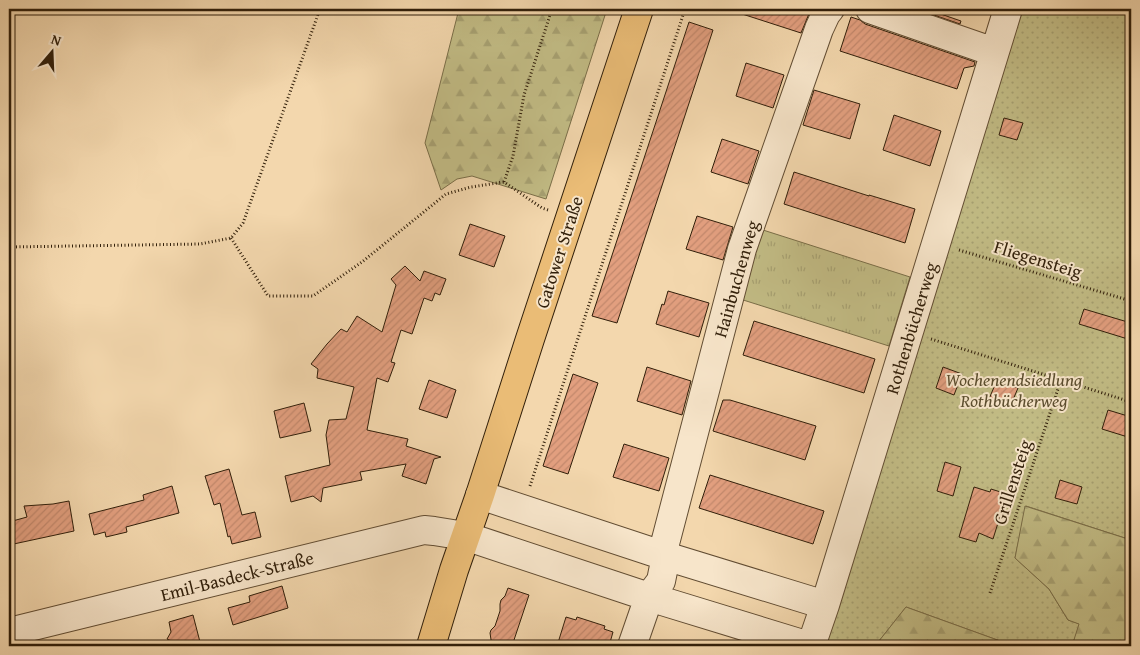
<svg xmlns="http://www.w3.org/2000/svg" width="1140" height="655" font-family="'Gentium Book Plus',serif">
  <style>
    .grass { fill: url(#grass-dots); stroke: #7a6e48 }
    .forest { fill: url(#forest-firs); stroke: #7a6e48 }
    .park { fill: url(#park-tufts); stroke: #7a6e48 }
    .building { fill: url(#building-hatch); stroke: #311f0a }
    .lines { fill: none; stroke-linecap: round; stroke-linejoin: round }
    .minor-casing { stroke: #624d33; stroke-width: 30 }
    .major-casing { stroke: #311f0a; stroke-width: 30 }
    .path { stroke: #311f0a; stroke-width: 3; stroke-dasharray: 1 2.5; stroke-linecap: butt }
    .minor { stroke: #f7e5ca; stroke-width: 28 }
    .major { stroke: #eabc76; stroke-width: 28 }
    .labels { text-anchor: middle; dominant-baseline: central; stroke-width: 4; stroke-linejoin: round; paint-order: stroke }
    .street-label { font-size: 18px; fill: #311f0a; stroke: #f7e5ca }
    .park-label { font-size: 18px; font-style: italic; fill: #5c4e2f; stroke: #f7e5ca }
  </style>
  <defs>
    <pattern id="grass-dots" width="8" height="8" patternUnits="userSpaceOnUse" patternTransform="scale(1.25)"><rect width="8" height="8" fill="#c2bc85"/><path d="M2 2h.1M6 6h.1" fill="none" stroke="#a7a172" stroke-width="1.8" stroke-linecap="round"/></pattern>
    <pattern id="forest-firs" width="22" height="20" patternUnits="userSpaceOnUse" patternTransform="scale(1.25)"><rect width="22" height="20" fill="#c2bc85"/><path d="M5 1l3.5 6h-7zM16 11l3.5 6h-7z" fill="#a7a172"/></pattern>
    <pattern id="park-tufts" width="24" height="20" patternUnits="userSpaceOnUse" patternTransform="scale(1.25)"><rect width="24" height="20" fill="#c2bc85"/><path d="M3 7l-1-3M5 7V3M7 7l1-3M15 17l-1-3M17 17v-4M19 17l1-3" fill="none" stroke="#a7a172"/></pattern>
    <pattern id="building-hatch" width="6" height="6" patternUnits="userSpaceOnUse" patternTransform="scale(1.25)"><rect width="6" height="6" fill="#e29f7f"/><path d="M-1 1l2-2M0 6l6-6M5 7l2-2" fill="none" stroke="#c2886c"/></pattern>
  </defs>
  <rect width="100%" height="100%" fill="#f3d7ad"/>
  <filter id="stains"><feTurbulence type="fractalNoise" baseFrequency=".004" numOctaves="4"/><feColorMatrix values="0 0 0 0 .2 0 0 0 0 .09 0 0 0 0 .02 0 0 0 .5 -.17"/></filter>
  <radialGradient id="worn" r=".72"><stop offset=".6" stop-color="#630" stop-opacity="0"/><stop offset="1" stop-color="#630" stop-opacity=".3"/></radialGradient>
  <path class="grass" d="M1010,9H1131V540L1026,506L1015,558L1049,589L1068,620L1080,624L1072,646H1014L906,607L875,646H811Z"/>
  <path class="forest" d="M459,9H607L546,199L472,176L457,179L441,190L425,143Z
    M1025,506L1131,540V646H1072L1079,624L1068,620L1049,589L1015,558Z
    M906,607L1014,646H875Z"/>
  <path class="park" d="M763,230L910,277L889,346L740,299Z"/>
  <path class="building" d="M737,9H811L801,33L736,12Z
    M932,11L961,21L960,24L931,14Z
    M851,17L860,20L865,24L975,62L974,66L964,68L957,89L840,51Z
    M689,22L713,30L617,323L592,316Z
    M746,63L784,75L773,108L736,96Z
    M814,90L860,104L850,139L803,125Z
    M894,115L941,131L930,166L883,150Z
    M1004,118L1023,123L1017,140L999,135Z
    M722,139L759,151L748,184L711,172Z
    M794,172L869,196V195L915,209L905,243L784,204Z
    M697,216L733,227L723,260L686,249Z
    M470,224L505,236L494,267L459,255Z
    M405,266L420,281L424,271L446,279L440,295L435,293L432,301L424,298L412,334L401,330L391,362L395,363L388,382L377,378L367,430L408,439L406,446L441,457L434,459L426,484L402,476L406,464L360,472L362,480L323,488L321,502L313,496L291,502L285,476L330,465L326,435L329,420L346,419L354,387L317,378L318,369L311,364L327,344L341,329L347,332L357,316L382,332L396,285L391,279Z
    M668,291L709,303L699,337L656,324L662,304L664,305Z
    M1084,309L1131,323V340L1079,324Z
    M754,321L875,359L864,393L743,355Z
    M647,367L691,381L682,415L637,401Z
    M943,367L962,374L954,395L936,388Z
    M573,374L598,383L568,474L543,466Z
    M429,380L456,390L447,418L419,409Z
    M997,380L1018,388L1010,407L989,399Z
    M723,400H730L816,426L805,460L713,431Z
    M304,403L311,431L280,438L274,411Z
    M1108,410L1131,417V438L1102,429Z
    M624,444L669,458L659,491L613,477Z
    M945,462L961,467L953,496L937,491Z
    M229,469L242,515L255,512L261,537L232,544L230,536L228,537L220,503L214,505L205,476Z
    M710,475L824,511L813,544L699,508Z
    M1060,480L1082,487L1077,504L1055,498Z
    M172,486L179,513L126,527L127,532L106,537L105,532L94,535L89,514L144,500L143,495Z
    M974,487L990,492L991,489L1007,494L993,539L979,533L976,542L959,537Z
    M69,501L74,531L9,545V522L27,517L24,506L53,504Z
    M282,586L288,608L233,625L228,608L250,602L249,596Z
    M508,588L529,595L512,646H492L490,633L491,630L495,626L500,611V604L501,600L505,596Z
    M193,615L200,642L182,646L167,639L171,632L169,622Z
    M566,617L576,620L577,617L605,626L604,629L613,632L609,646H557Z"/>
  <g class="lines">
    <defs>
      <path id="minor" d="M870,9L994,52
        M480,495L662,555L825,605
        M9,632L424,530L434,531L465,536L649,597L809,646
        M632,646L649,597L661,581L664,566L662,555L742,249L819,29L826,14L830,9
        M811,646L825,605L1008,9"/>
      <path id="major" d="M431,646L454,570L480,495L530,339L639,9"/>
    </defs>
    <use href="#minor" class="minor-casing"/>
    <use href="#major" class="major-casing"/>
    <path class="path" d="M548,210L542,208L504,182L513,156L524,95L552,9
      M231,238L268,296H313L362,262L446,194L471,187L504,182
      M9,247L200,244L231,238L243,223L320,9
      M959,250L1131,301
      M931,339L1131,402
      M530,486L685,9
      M990,593L1061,380"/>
    <use href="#minor" class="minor"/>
    <use href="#major" class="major"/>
  </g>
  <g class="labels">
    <g class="street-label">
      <text transform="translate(559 252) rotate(-72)">Gatower Straße</text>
      <text transform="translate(1038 259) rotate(17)">Fliegensteig</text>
      <text transform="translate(736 279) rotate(-74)">Hainbuchenweg</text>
      <text transform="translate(911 328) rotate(-73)">Rothenbücherweg</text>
      <text transform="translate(1012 482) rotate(-72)">Grillensteig</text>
      <text transform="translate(237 576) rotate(-14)">Emil-Basdeck-Straße</text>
    </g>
    <g class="park-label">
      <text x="1014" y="379">Wochenendsiedlung<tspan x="1014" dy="21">Rothbücherweg</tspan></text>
    </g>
  </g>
  <rect width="1140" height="655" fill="none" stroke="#f3d7ad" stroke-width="30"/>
  <rect x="10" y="10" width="1120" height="635" fill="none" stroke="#311f0a" stroke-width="2.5"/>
  <rect x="15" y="15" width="1110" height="625" fill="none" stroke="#311f0a"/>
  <g transform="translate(52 52) rotate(19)" stroke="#f7e5ca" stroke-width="4" paint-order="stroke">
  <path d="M0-4L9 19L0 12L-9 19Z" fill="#311f0a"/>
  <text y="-8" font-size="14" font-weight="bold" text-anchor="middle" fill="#311f0a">N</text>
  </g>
  <rect width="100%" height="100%" filter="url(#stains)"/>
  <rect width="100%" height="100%" fill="url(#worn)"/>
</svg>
